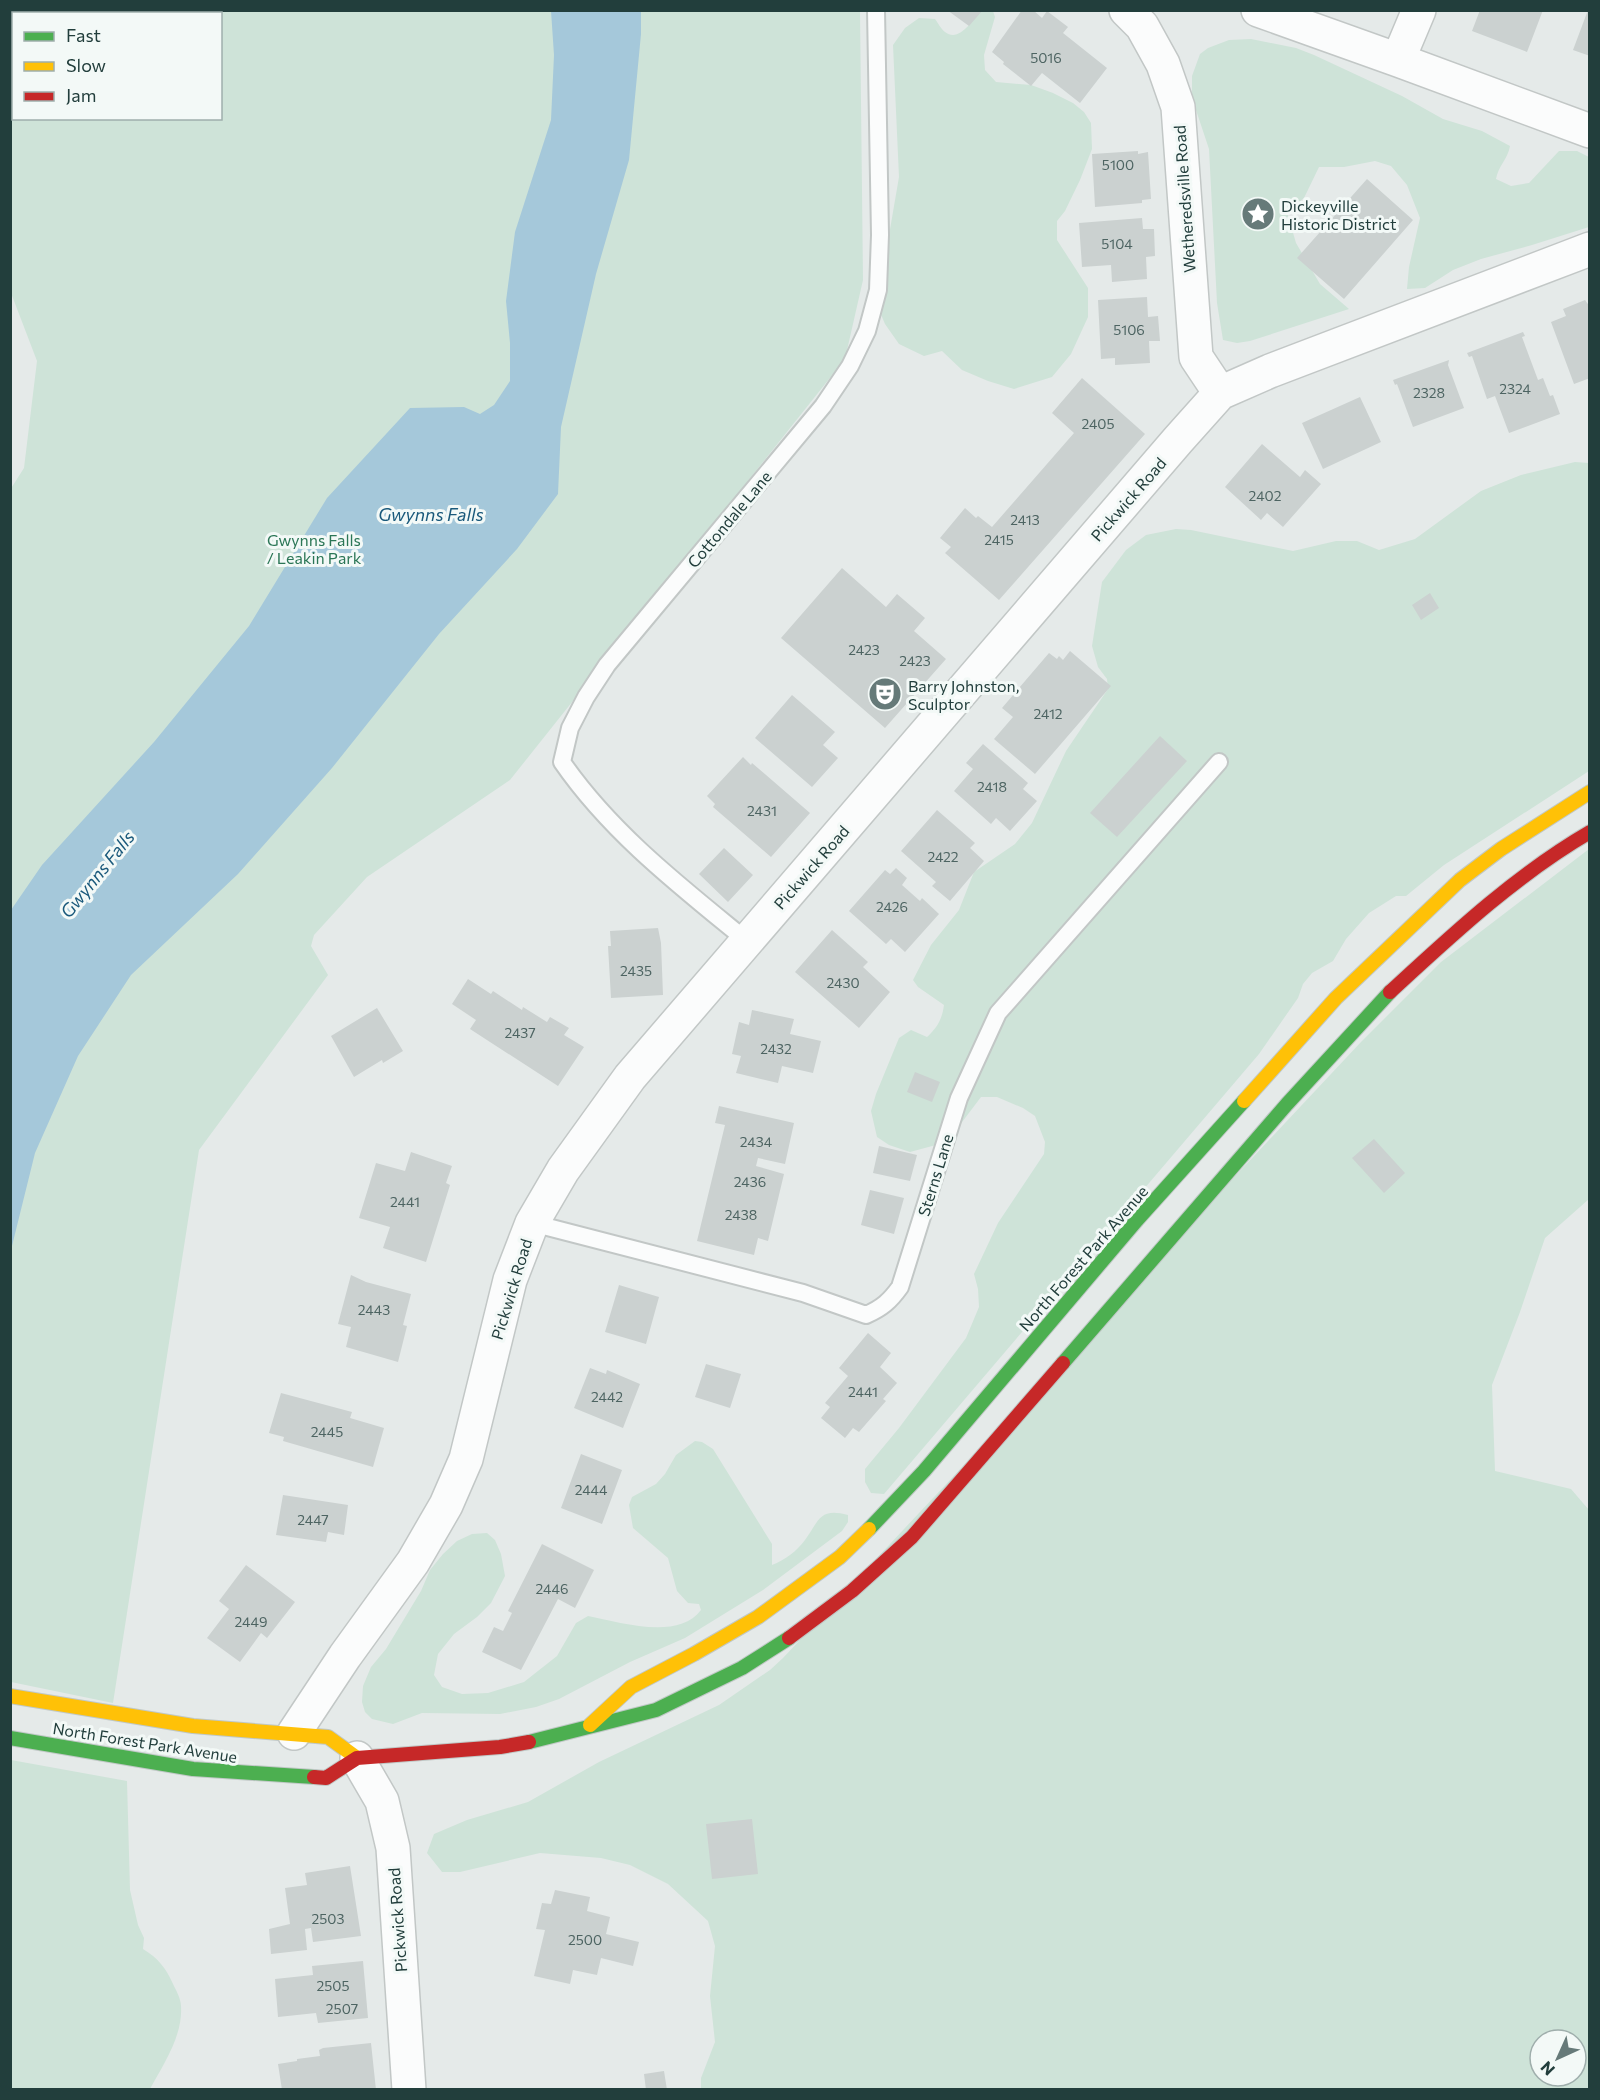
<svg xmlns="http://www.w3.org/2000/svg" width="1600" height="2100" font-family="Commissioner,sans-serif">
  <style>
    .green { fill: #cee3d8; fill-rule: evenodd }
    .water { fill: #a5c8da }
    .building { fill: #cbd1d0 }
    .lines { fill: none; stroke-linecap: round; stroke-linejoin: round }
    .lane-casing { stroke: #c2c7c6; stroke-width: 20 }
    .street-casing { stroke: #c2c7c6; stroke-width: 36 }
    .fast-casing { stroke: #c0c8c6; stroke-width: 16 }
    .slow-casing { stroke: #c0c8c6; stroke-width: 16 }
    .jam-casing { stroke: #c0c8c6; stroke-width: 16 }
    .lane { stroke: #fbfcfc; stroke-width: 16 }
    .street { stroke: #fbfcfc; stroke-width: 33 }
    .fast { stroke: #4caf50; stroke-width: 14 }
    .slow { stroke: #ffc107; stroke-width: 14 }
    .jam { stroke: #c62828; stroke-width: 14 }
    .labels { text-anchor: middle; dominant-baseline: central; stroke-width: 6; stroke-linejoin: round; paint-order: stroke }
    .number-label { font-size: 14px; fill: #4d6462 }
    .street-label { font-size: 16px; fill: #223e3c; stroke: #f3f9f7 }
    .poi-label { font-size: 16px; fill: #223e3c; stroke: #f3f9f7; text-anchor: start }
    .park-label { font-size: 16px; fill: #2b7656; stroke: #f3f9f7 }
    .water-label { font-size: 18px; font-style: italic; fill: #1a597b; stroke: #f3f9f7 }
  </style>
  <rect width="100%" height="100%" fill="#e5eae9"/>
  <path class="green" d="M11,11H860L863,280L845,359L510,780L367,877L314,935L311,946L328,975L199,1150L113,1703L11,1682L10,490L24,468L37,361L11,293ZM14,14H220V118H14Z
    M980,11H993L995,17L984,55L985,70L996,82L1031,85L1053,93L1073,103L1084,112L1091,123L1092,149L1080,180L1065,211L1057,221V240L1088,288V317L1071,354L1052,377L1014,389L988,381L962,370L942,351L924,356L899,344L885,324L877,305L899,177L893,45L905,28L919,18L935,19C938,23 941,29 945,32C959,43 973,20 980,11Z
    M1251,39L1296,48L1314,55L1402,96L1443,119L1482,131L1510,146C1508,159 1498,166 1496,179L1511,186L1529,183L1559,151H1577L1589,157V227L1532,245L1481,259L1453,270L1425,288L1407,289L1409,267L1420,218L1407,185L1391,166L1375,161L1344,167H1319L1304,198L1287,212L1296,243L1320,284L1349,309L1250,341L1237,343L1223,340L1217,303L1209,149L1192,98V76L1200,54L1208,48L1229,40Z
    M1575,462L1589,463V771L1444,865L1406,896H1396L1369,913L1346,939L1333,961L1312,973L1303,984L1298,998L1259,1054L884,1494L871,1493L865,1482V1469L899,1428L966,1338L979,1307L978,1289L974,1274L998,1223L1044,1154L1045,1142L1035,1116L1023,1108L997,1097H981L947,1142L910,1152L889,1145L877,1137L871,1111L876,1094L899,1038L911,1030L927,1037C938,1027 942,1019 944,1005L918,987L913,980L931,945L959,910L974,872L1015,844L1032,823L1066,751L1108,689L1107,679L1098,667L1092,646L1102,582L1126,550L1146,535L1176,529L1191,530L1293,551L1336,541H1357L1379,550L1415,539L1481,491L1521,475Z
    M1589,849V1199L1545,1238L1520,1312L1492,1385L1495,1471L1571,1489L1589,1510V2089H701V2078L715,2042L710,1996L715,1946L708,1921L668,1884L630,1865L601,1858L540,1853L460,1872H442L427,1853L434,1834L467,1820L528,1802L599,1762L719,1705L770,1670L783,1658L1361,1042L1441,962ZM1540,2040H1576V2076H1540Z
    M695,1441L702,1442L713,1449L772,1544V1565C785,1560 797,1551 805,1540C819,1521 819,1507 848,1515V1522L842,1531L763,1590L685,1638L630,1662L559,1699L536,1707L500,1714L422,1713L393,1724L372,1719L365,1712L362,1702L363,1686L371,1667L386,1649L421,1591L430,1570L443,1554L457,1541L472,1534L487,1533L495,1540L501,1554L505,1576L491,1603L477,1617L454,1634L438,1654L434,1675L442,1687L462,1694L488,1693L524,1682L557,1656L576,1623L588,1616C619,1622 678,1641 701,1610L699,1604L688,1603L677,1591L668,1558L633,1528L629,1505L632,1497L656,1484L665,1474L676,1455Z
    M11,1760L127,1781L130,1890L138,1925L144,1938L143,1949C158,1958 166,1968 173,1984C176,1990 181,1999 181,2006C183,2036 163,2065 150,2089H11Z"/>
  <path class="water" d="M551,11H641V34L629,160L596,274L561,427L558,494L517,549L439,634L332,768L238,874L131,975L78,1056L35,1153L11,1250V910L42,865L154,742L249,626L327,498L410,408L464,407L480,414L494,405L510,381V343L506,301L515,232L551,120L554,55Z"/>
  <path class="building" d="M947,10H983L969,26Z
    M1022,10H1033L1042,18L1047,11L1068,27L1063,33L1107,68L1080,103L1042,73L1031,86L1003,64L1004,62L992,52Z
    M1480,10H1543L1527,52L1472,31Z
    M1588,10H1590V56L1573,50Z
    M1138,151V154L1148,152L1151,199L1142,200V203L1095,207L1092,154Z
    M1367,179L1413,220L1344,299L1297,258Z
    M1142,218L1143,229H1154L1155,256L1146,257L1147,279L1112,282L1111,265L1082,267L1079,223Z
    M1147,297L1148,317L1158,316L1160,341H1149L1150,363L1115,365V358L1101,359L1098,300Z
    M1585,300L1590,307V378L1574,384L1551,322L1566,316L1563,309Z
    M1523,332L1525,336L1522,337L1538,380L1543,378L1550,396L1553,395L1560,414L1509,433L1495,396L1487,399L1472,356L1469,357L1467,353Z
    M1449,360L1448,365L1464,408L1413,427L1397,384L1395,385L1393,380Z
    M1082,378L1145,434L999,600L945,553L951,547L940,538L965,508L976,518L978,516L992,527L1074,433L1052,413Z
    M1360,397L1381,442L1323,469L1302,423Z
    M1262,444L1300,477L1305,470L1321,484L1283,527L1267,513L1261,520L1225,487Z
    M842,568L886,607L897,594L925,618L914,631L946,659L885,728L781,638Z
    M1430,593L1439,608L1421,620L1412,605Z
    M1070,651L1111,686L1035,774L994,739L1013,717L1002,708L1049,653L1057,659L1059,656L1063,660Z
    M792,695L835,732L823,745L838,758L812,787L755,738Z
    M1160,736L1187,761L1117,837L1090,813Z
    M983,744L1028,783L1023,789L1037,801L1010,831L996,818L991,824L954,791L973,769L966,763Z
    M743,757L751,765L752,763L810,813L771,857L713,807L715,804L707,796Z
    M937,810L975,843L970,848L984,861L950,901L932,886L936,882L901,851Z
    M724,848L753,875L728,902L699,874Z
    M896,868L907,878L902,885L920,901L922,898L939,914L905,952L891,939L886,944L849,911L885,870L890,874Z
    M658,928L661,943L663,995L611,998L608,946H611L610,931Z
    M832,930L868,962L863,967L890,992L859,1028L795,972Z
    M468,979L491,994L493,991L522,1010L523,1007L547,1022L550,1017L569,1028L564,1035L584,1047L558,1086L470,1029L476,1020L452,1004Z
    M377,1008L403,1051L383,1063L382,1060L354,1077L331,1036Z
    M752,1010L794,1019L790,1034L821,1041L813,1073L782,1066L778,1083L736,1073L741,1056L732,1054L739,1022L749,1025Z
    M915,1072L940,1082L932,1102L907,1092Z
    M719,1106L794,1123L785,1164L758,1158L756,1166L784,1174L768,1241L758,1238L754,1255L697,1241L725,1125L715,1123Z
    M1374,1139L1405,1173L1384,1193L1352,1158Z
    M879,1146L917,1155L910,1181L873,1173Z
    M411,1152L452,1166L446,1183L450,1185L426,1262L383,1248L390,1227L359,1218L376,1163L405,1171Z
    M870,1190L904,1198L894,1234L861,1225Z
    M351,1275L366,1282L411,1294L403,1325L407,1326L398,1362L346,1347L351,1327L338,1324Z
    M619,1285L659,1297L646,1344L605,1332Z
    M868,1333L891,1353L880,1367L897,1383L883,1399L886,1401L859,1432L853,1428L845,1438L821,1418L830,1407L825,1403L848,1376L839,1368Z
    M706,1364L741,1374L730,1408L695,1397Z
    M590,1368L606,1374L607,1370L640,1384L623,1428L574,1408Z
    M281,1393L352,1412L350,1418L384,1428L373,1467L283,1441L284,1437L269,1433Z
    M581,1454L622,1470L602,1524L561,1508Z
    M283,1495L348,1505L344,1535L328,1532L326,1542L276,1535Z
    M542,1544L594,1570L575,1608L558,1599L521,1670L482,1652L494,1627L503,1631L512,1613L508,1611Z
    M246,1565L295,1602L267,1638L261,1633L240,1662L207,1638L229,1609L219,1601Z
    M752,1819L758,1874L712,1879L706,1824Z
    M350,1866L361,1936L313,1942L311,1928L305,1929L307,1950L271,1954L269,1929L290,1924L285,1888L307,1885L305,1873Z
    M555,1890L590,1897L587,1911L610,1917L606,1934L639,1942L633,1966L601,1958L597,1975L573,1970L570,1984L534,1976L545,1930L536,1929L542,1903L551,1904Z
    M363,1961L368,2018L318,2023L316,2013L278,2017L275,1979L313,1975L312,1966Z
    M371,2043L376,2090H282L278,2064L297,2061V2059L320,2056L319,2050L323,2048Z
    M664,2071L667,2090H646L644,2074Z"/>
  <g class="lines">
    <defs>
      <path id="lane" d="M747,941C681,887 611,833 562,762L570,728L586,697L607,665L823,406L850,366L867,331L878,290L880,235L876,10
        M532,1223L803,1293L866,1315C882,1308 890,1301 900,1287L959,1098L998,1013L1219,762"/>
      <path id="street" d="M1126,10L1142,26L1163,64L1178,107L1196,357L1220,393
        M1258,10L1398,60L1590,131
        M1398,60L1419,10
        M294,1733L345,1656L413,1562L446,1505L466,1459L510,1280L532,1223L563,1170L630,1077L1178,440L1220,393L1270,371L1590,249
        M357,1758L382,1801L393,1848L409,2090"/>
      <path id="fast" d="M1063,1363L1287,1104L1390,992
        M869,1529L924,1471L1137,1220L1244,1101
        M10,1738L193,1769L314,1777
        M529,1742L656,1710L742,1668L789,1638"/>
      <path id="slow" d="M1244,1101L1336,998L1460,880L1501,849L1590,792
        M10,1696L193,1726L328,1737L357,1758
        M590,1725L631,1687L694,1654L758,1617L840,1557L869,1529"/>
      <path id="jam" d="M1390,992C1453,934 1516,875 1590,832
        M789,1638L852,1591L912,1537L1063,1363
        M314,1777L326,1778L357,1758L500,1747L529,1742"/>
    </defs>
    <use href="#lane" class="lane-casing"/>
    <use href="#street" class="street-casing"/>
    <use href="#fast" class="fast-casing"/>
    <use href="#slow" class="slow-casing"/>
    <use href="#jam" class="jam-casing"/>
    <use href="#lane" class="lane"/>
    <use href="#street" class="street"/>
    <use href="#fast" class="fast"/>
    <use href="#slow" class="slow"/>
    <use href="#jam" class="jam"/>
  </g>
  <defs>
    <symbol id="sight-disc" viewBox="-11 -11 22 22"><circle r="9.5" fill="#667a79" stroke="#f3f9f7"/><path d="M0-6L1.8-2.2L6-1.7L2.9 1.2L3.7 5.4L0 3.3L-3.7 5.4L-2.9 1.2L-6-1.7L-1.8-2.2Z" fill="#fff"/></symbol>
    <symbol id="theatre-disc" viewBox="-11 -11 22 22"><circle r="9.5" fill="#667a79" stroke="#f3f9f7"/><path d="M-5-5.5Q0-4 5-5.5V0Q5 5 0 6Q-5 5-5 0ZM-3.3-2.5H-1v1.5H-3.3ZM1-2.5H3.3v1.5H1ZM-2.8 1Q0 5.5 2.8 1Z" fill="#fff"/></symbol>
  </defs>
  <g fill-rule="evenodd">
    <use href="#sight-disc" x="1239" y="195" width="38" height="38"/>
    <use href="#theatre-disc" x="866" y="675" width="38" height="38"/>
  </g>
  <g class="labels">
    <g class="number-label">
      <text x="1046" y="57">5016</text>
      <text x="1118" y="164">5100</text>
      <text x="1117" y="243">5104</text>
      <text x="1129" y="329">5106</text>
      <text x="1515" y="388">2324</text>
      <text x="1429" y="392">2328</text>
      <text x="1098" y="423">2405</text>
      <text x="1265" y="495">2402</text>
      <text x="1025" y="519">2413</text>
      <text x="999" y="539">2415</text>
      <text x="864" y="649">2423</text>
      <text x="915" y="660">2423</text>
      <text x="1048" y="713">2412</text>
      <text x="992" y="786">2418</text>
      <text x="762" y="810">2431</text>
      <text x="943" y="856">2422</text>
      <text x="892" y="906">2426</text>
      <text x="636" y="970">2435</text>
      <text x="843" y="982">2430</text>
      <text x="520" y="1032">2437</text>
      <text x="776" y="1048">2432</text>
      <text x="756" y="1141">2434</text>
      <text x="750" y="1181">2436</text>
      <text x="405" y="1201">2441</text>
      <text x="741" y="1214">2438</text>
      <text x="374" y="1309">2443</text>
      <text x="863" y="1391">2441</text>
      <text x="607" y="1396">2442</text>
      <text x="327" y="1431">2445</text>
      <text x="591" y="1489">2444</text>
      <text x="313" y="1519">2447</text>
      <text x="552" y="1588">2446</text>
      <text x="251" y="1621">2449</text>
      <text x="328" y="1918">2503</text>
      <text x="585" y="1939">2500</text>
      <text x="333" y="1985">2505</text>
      <text x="342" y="2008">2507</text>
    </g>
    <g class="street-label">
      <text transform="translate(1184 199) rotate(-94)">Wetheredsville Road</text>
      <text transform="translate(1128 499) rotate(-49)">Pickwick Road</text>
      <text transform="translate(729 519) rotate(-50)">Cottondale Lane</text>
      <text transform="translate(811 867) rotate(-49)">Pickwick Road</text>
      <text transform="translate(935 1175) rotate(-73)">Sterns Lane</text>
      <text transform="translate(1083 1258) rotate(-49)">North Forest Park Avenue</text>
      <text transform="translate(511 1289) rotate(-73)">Pickwick Road</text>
      <text transform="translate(145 1742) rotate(9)">North Forest Park Avenue</text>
      <text transform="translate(397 1920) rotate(-94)">Pickwick Road</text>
    </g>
    <g class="poi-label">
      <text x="1281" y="205">Dickeyville<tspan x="1281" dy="18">Historic District</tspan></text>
      <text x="908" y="685">Barry Johnston,<tspan x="908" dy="18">Sculptor</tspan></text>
    </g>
    <g class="park-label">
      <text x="314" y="539">Gwynns Falls<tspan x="314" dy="18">/ Leakin Park</tspan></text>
    </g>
    <g class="water-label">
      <text x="431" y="514">Gwynns Falls</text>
      <text transform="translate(97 874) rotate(-51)">Gwynns Falls</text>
    </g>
  </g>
  <rect width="1600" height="2100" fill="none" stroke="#223e3c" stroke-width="24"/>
  <rect x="12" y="12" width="210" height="108" fill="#f3f9f7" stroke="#9faeac" stroke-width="1.5"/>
  <rect x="24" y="32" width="30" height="9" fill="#4caf50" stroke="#9faeac" stroke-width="1.5"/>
  <text x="66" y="42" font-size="18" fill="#223e3c">Fast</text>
  <rect x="24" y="62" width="30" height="9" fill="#ffc107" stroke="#9faeac" stroke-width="1.5"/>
  <text x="66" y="72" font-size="18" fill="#223e3c">Slow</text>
  <rect x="24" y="92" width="30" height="9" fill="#c62828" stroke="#9faeac" stroke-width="1.5"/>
  <text x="66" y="102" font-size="18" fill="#223e3c">Jam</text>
  <g transform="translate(1558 2058) rotate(225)"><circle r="28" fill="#f3f9f7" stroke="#9faeac" stroke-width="1.5"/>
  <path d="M0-4.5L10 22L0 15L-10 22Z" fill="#667a79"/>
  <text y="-9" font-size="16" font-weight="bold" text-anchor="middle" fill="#223e3c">N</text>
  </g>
</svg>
